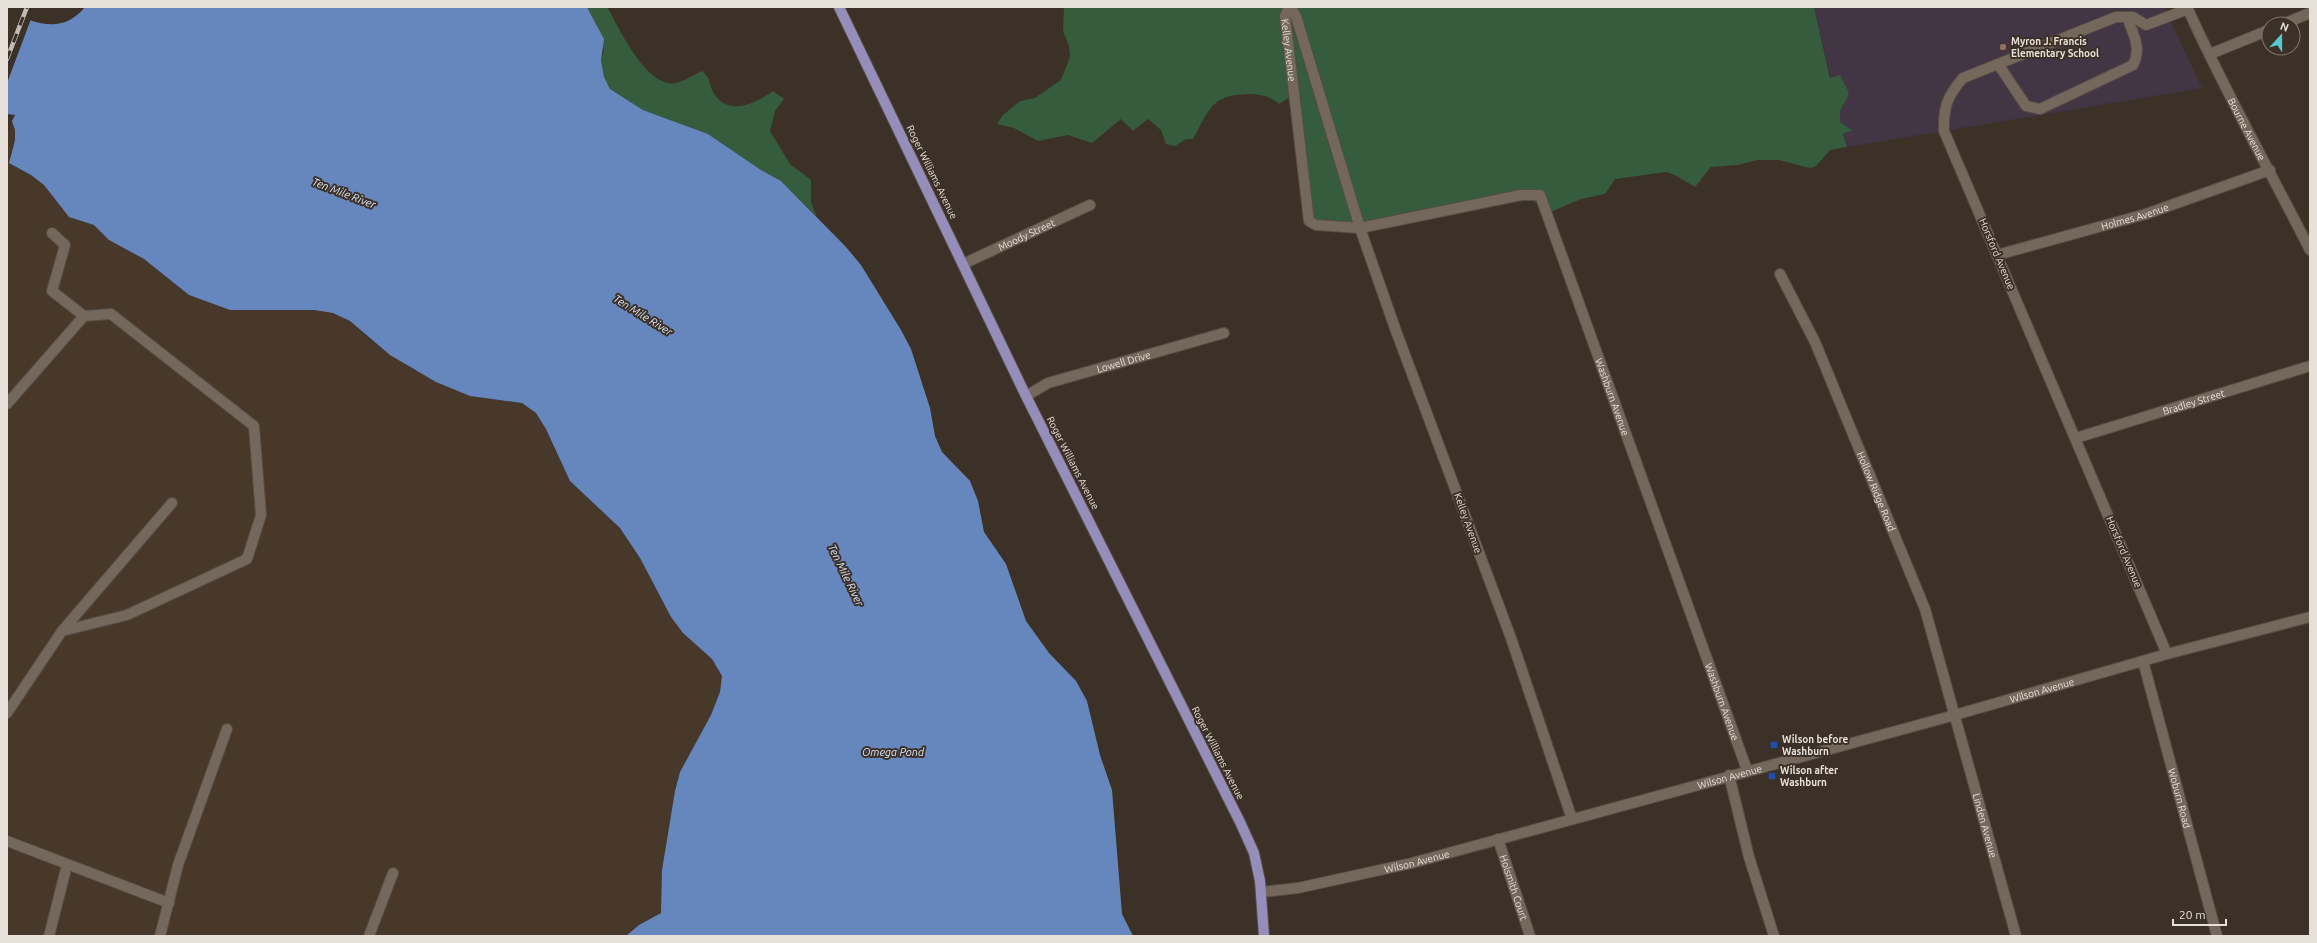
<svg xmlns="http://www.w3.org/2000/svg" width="2317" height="943" font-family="Ubuntu,sans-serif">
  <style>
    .built { fill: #48382a }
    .education { fill: #423645 }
    .green { fill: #355c3c }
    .water { fill: #6687bd }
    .pier { fill: #3c3127 }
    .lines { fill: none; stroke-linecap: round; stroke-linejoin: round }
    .minor-casing { stroke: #564d44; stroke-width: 12 }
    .major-casing { stroke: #564d44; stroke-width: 12 }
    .minor { stroke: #74685c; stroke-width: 10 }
    .major { stroke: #958ebb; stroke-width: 10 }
    .rail-casing { stroke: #c3bcb4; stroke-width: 4.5 }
    .rail { stroke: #3c3127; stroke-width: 3; stroke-dasharray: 9; stroke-linecap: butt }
    .education-dot { fill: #8d6e63; stroke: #3c3127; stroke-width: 1.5 }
    .transit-dot { fill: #1a4fb4; stroke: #3c3127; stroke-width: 1.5 }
    .labels { text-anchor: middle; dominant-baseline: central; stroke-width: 4; stroke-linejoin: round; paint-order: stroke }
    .poi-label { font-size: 10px; font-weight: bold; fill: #e7e0d9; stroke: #3c3127; text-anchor: start }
    .street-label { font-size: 10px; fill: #e7e0d9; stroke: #3c3127 }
    .water-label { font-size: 11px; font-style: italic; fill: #d9e3f3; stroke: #3c3127 }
  </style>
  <rect width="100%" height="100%" fill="#3c3127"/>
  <path class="built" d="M12,121L15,130V140L9,157L13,166L31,175L44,185L69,217L94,225L109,240L144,259L189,295L230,310H314L333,313L350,321L371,341L413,369L470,396L522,403L536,413L546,429L570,481L620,528L640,558L671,617L683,633L712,659L722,676L720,692L711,715L680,772L675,791L662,870L663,908L658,916L639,925L626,936H7V135Z"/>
  <path class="education" d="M1814,7H2164L2202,88L1847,147Z"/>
  <path class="green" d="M587,7H607C620,29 646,88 676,83C684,81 694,75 702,71C712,80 708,82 713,92C727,117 756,104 773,91L784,99L775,111L770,131L790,164L811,180V202L817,217L781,181L761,170L708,134L643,110L610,89L604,77L601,61L604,50L597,25Z
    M1064,7H1814L1830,78L1840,75L1849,93C1845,106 1837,107 1841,123L1852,130L1843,134L1847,147L1830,150L1816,166L1810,168L1779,160H1757L1738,165L1711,167L1695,187L1675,175L1666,172L1615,179L1605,194L1581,199L1543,215L1538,203L1529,200L1364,225L1322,222L1311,219L1293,95L1279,104C1270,96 1262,95 1251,94C1212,94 1210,108 1193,139H1186L1175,146L1166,144L1161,130L1148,119L1133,131L1121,119L1092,143L1068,135L1038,141L1014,128L997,124L1003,115L1020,101L1035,98L1061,80L1070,57L1069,46L1063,31Z"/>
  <path class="water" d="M85,7H587L604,39L601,61L604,77L610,89L643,110L708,134L761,170L781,181L846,247L861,265L901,330L911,349L930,408L935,436L942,452L970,481L978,501L984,532L1006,564L1026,621L1049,653L1076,681L1087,701L1100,755L1112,790L1122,914L1133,936H626L639,925L661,913L662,870L675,791L680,772L711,715L720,692L722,676L712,659L683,633L671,617L640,558L620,528L570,481L546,429L536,413L522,403L470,396L436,382L390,355L350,321L333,313L314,310H230L189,295L144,259L109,240L94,225L69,217L44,185L31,175L9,163L15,140V130L12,121L15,115L7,114V12C36,23 62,35 85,7Z"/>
  <path class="pier" d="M7,10L31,19L7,83Z"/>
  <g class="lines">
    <defs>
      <g id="minor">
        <path id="s1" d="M2187,7C2224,90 2269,169 2310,250"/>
        <path d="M2283,24L2310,13"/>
        <path d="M2210,54L2269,30"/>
        <path d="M1998,64L2026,106L2040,109L2133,65C2142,49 2133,33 2127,17"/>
        <path d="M52,233L65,245L52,291L84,316"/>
        <path id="s2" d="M1997,255L2146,214L2270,170"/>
        <path id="s3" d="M963,264L1090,205"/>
        <path id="s4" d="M1780,274L1815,342L1925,609L2016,936"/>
        <path id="s5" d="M1026,396L1048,383L1224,333"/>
        <path d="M7,404L84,316L111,314L254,426L261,515L247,559L127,615L62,631L7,713"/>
        <path id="s6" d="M2076,438L2310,366"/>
        <path d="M62,631L172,503"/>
        <path d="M2167,654L1944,131C1943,107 1948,95 1963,78L2116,17H2133L2146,25L2188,9"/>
        <path id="s7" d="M2143,661L2217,936"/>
        <path d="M1729,775L1749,857L1774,936"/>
        <path id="s8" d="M1572,819L1511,638L1396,331L1360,228L1296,16L1293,11H1287L1285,16L1309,221L1316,225L1360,228L1521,195H1540L1747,770"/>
        <path id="s9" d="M1498,839L1530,936"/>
        <path d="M7,841L169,903"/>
        <path id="s10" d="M1262,892L1298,888L1412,863L1955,715L2167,654L2310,617"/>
        <path d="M49,936L67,865"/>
        <path d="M160,936L178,865L227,729"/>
        <path d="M369,936L393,873"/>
      </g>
      <path id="major" d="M839,7L1026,396L1240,822L1254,853L1260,881L1264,936"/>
    </defs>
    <use href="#minor" class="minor-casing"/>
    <use href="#major" class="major-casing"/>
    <use href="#minor" class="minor"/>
    <use href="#major" class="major"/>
    <defs>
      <path id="rail" d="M7,59L27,7"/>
    </defs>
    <use href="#rail" class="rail-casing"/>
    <use href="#rail" class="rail"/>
  </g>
  <circle class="education-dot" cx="2003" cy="47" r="4"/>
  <g class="transit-dot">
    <rect x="1770" y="741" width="8" height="8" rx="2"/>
    <rect x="1768" y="772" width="8" height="8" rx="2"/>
  </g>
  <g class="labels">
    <g class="poi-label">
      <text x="2011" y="41">Myron J. Francis<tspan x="2011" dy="12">Elementary School</tspan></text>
      <text x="1782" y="739">Wilson before<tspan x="1782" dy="12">Washburn</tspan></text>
      <text x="1780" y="770">Wilson after<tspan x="1780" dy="12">Washburn</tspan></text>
    </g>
    <g class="street-label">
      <text stroke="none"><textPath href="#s8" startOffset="901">Kelley Avenue</textPath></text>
      <text stroke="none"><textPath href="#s1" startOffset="136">Bourne Avenue</textPath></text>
      <text transform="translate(932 172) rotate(64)">Roger Williams Avenue</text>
      <text stroke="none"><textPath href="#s2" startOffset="143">Holmes Avenue</textPath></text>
      <text stroke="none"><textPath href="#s3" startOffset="70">Moody Street</textPath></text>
      <text transform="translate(1997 254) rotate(67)">Horsford Avenue</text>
      <text stroke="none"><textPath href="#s5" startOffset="104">Lowell Drive</textPath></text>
      <text stroke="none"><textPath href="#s8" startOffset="1523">Washburn Avenue</textPath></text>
      <text stroke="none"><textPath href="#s6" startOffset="123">Bradley Street</textPath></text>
      <text transform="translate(1073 463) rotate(63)">Roger Williams Avenue</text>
      <text stroke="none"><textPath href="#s4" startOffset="238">Hollow Ridge Road</textPath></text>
      <text transform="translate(1468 523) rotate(70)">Kelley Avenue</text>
      <text transform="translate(2124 552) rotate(67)">Horsford Avenue</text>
      <text stroke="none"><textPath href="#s10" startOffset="806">Wilson Avenue</textPath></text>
      <text stroke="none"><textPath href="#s8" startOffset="1847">Washburn Avenue</textPath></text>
      <text transform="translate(1218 753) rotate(63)">Roger Williams Avenue</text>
      <text stroke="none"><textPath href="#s10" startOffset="482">Wilson Avenue</textPath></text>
      <text stroke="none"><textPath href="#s7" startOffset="142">Woburn Road</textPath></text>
      <text stroke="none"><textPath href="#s4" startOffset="590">Linden Avenue</textPath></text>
      <text stroke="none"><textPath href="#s10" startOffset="158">Wilson Avenue</textPath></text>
      <text stroke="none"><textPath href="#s9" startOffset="51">Holsmith Court</textPath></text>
    </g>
    <g class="water-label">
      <text transform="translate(344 193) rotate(21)">Ten Mile River</text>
      <text transform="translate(643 315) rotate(32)">Ten Mile River</text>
      <text transform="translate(846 575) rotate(64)">Ten Mile River</text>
      <text x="893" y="752">Omega Pond</text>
    </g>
  </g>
  <rect width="2317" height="943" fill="none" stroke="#e7e0d9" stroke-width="16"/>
  <g transform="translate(2281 36) rotate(21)"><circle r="19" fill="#3c3127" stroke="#80776e"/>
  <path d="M0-3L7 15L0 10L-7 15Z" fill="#51ccd1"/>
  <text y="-6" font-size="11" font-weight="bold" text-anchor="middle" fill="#e7e0d9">N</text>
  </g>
  <path d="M2173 919v6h53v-6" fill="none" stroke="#e7e0d9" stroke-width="2"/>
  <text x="2179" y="919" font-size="12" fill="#e7e0d9" stroke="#3c3127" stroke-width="3" paint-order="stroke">20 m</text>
</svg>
